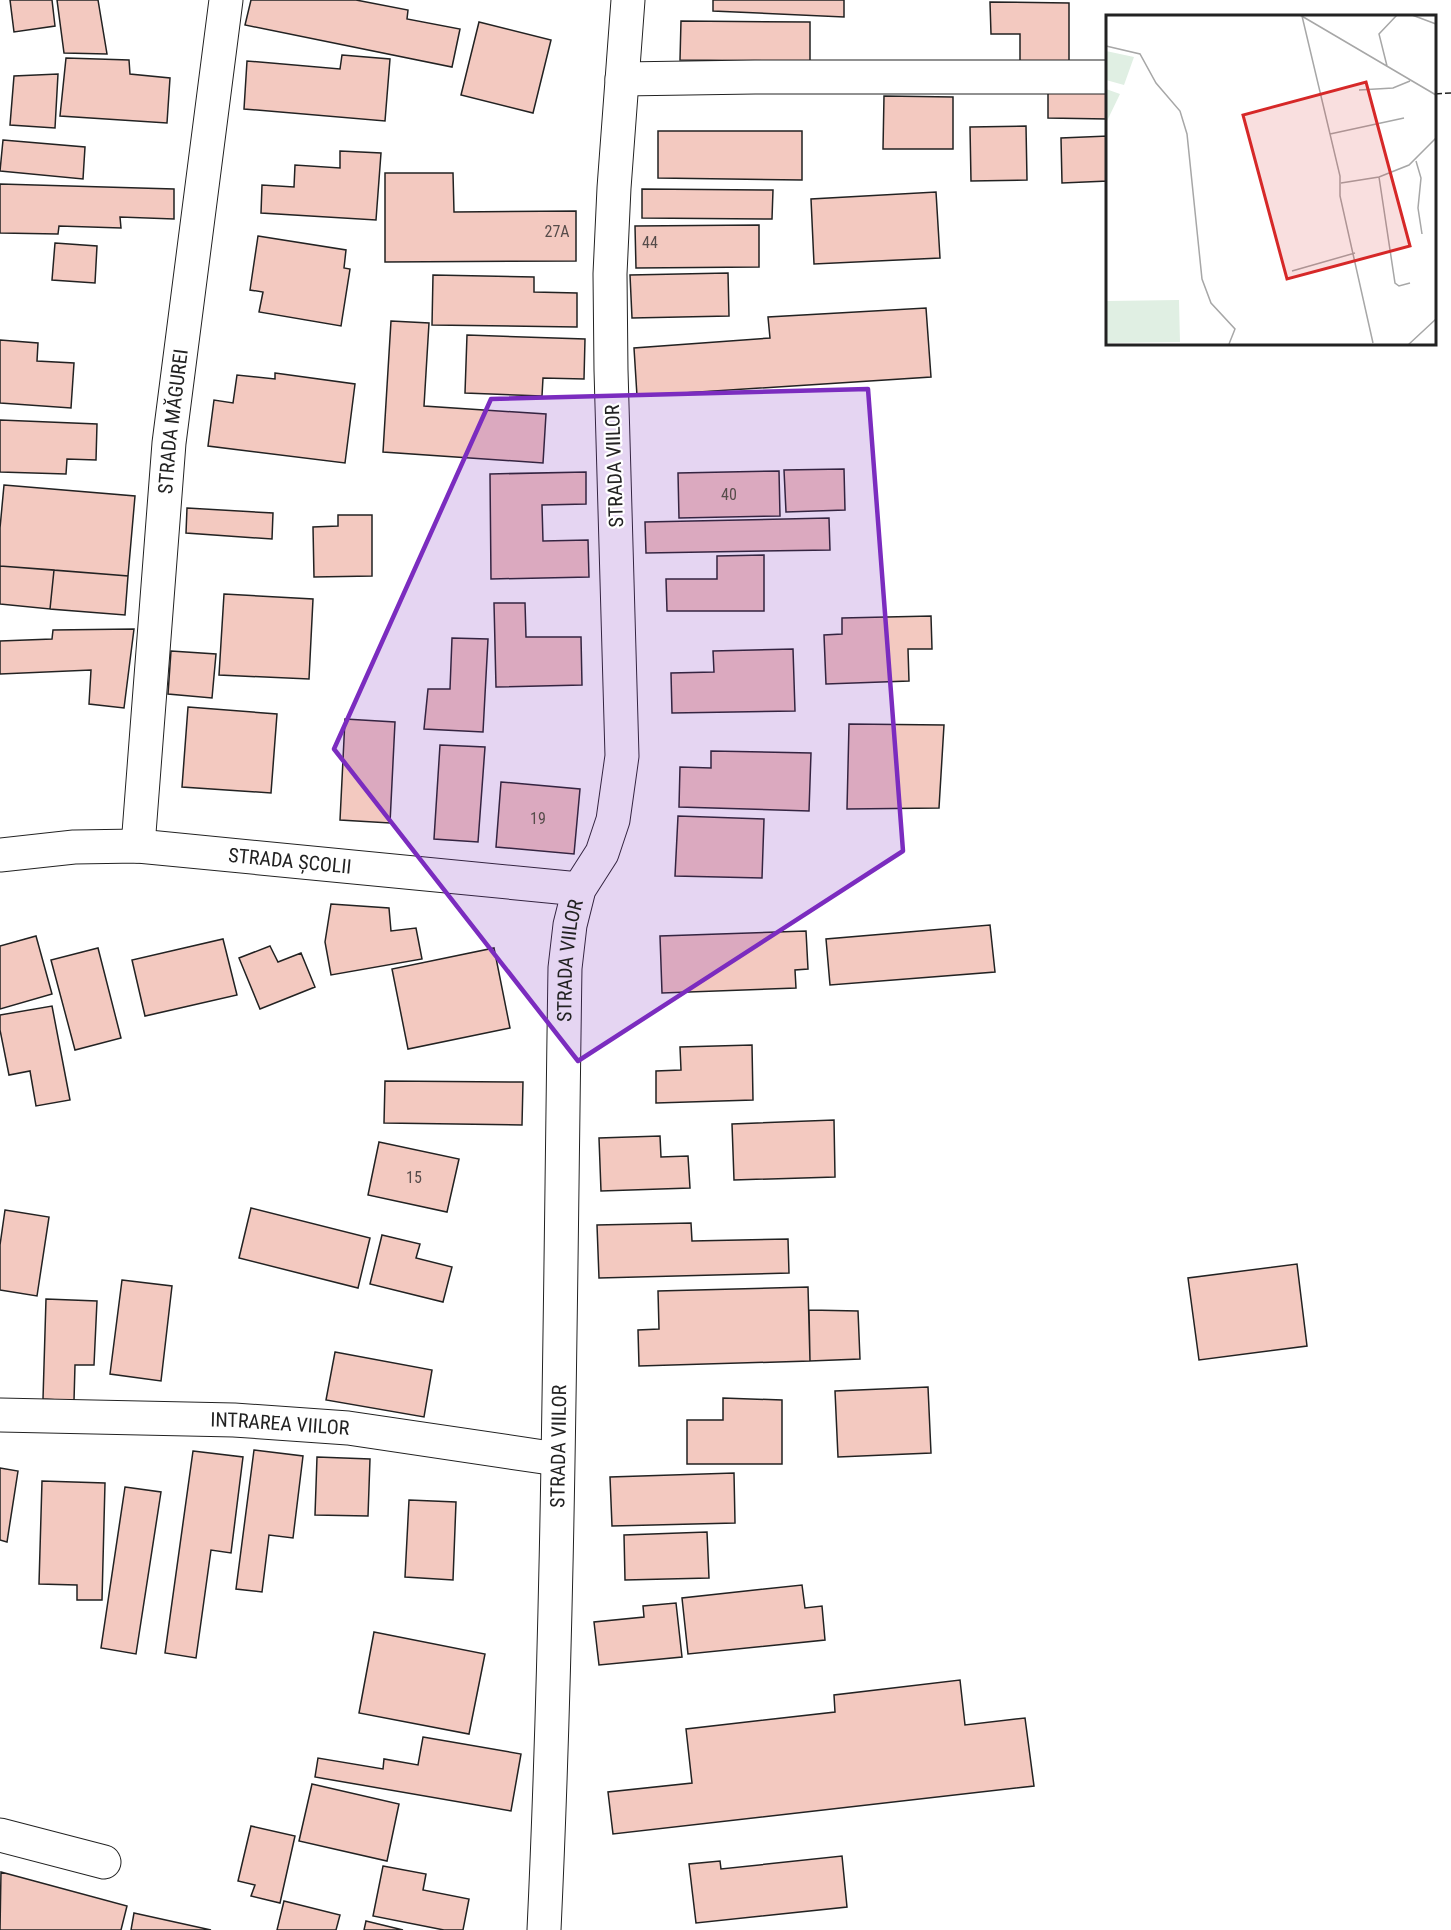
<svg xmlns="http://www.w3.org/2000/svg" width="1451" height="1930" font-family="'Roboto Condensed',sans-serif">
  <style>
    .building { fill: #f3c9c0; stroke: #222; stroke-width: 1.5 }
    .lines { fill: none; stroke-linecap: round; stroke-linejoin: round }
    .minor-casing { stroke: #222; stroke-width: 35 }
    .minor { stroke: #fff; stroke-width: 33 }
    .fence { stroke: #222; stroke-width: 1.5; stroke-dasharray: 8 3; stroke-linecap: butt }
    .marked { fill: #7b2cbf; fill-opacity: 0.2; stroke: #7b2cbf; stroke-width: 4.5; stroke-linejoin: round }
    .labels { text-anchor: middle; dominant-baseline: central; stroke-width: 4.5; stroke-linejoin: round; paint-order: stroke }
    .number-label { font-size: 16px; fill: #564c4a }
    .street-label { font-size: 20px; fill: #222; stroke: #fff }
    .inset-road { fill: none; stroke: #a7a7a7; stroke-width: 1.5 }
    .view { fill: #d62828; fill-opacity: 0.15; stroke: #d62828; stroke-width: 3 }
    .inset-edge { fill: none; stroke: #222; stroke-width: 3 }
  </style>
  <rect width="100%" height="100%" fill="#fff"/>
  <path class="building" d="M10,0H52L55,26L14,32Z
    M57,0H98L107,54L64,53Z
    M251,0H356L408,10L407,19L460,29L452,67L245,25Z
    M713,0H844V17L713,11Z
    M990,2L1069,3V64H1020V34H991Z
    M681,21L810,22V61L680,60Z
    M479,22L551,40L533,113L461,95Z
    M342,55L390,59L385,121L244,109L247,61L340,69Z
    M66,58L129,60L130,74L170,78L167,123L60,116Z
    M58,74L55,128L10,125L14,76Z
    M1048,84L1108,85V133L1107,119L1048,118Z
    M884,96L953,97V149H883Z
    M1026,126L1027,180L971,181L970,127Z
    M658,131H802V180L658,178Z
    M1108,136V181L1062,183L1061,138Z
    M3,140L85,147L83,179L0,171Z
    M340,151L381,153L376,220L261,213L262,185L294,187L295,165L340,168Z
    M385,173H453L454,212L576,211V261L385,262Z
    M0,184L174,189V219L120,217L121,228L59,226L58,234L0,233Z
    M642,189L773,190L772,219L642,218Z
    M936,192L940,258L814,264L811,199Z
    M759,225V267L636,268L635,226Z
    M258,236L346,250L344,268L350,269L341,326L259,312L263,292L250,290Z
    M55,243L97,246L95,283L52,280Z
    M728,273L729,316L632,318L630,275Z
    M433,275L534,277V292L577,293V327L432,325Z
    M926,308L931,377L637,396L634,348L770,338L768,317Z
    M391,321L429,323L424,406L546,414L543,463L383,452Z
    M467,335L585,339L584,379L543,378L542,396L465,393Z
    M0,340L38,343L37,361L74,363L71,408L0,403Z
    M275,373L355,384L345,463L208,446L214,400L233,403L237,375L275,379Z
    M0,420L97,424L96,460L67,459L66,474L0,472Z
    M844,469L845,510L786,512L784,470Z
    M779,471L780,516L679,518L678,473Z
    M586,472V504L542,505L543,541L588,540L589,577L491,579L490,474Z
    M4,485L135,496L128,576L0,566V528Z
    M187,508L273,513L272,539L186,533Z
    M338,515H372V576L314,577L313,527L338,526Z
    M829,518L830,550L646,553L645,522Z
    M764,555V611H667L666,579H717V556Z
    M0,566L54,570L50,609L0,604Z
    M54,570L128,576L125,615L50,609Z
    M224,594L313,599L309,679L219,675Z
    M494,603H525L526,637H581L582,685L496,687Z
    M931,616L932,649H908L909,681L826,684L824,635L842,634V618Z
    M134,629L124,708L89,704L91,670L0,674V641L52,639L53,630Z
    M452,638L488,639L483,732L424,729L428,689H450Z
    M793,649L795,711L672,713L671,673L714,672L713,651Z
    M171,651L216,654L212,698L168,694Z
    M188,707L277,714L271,793L182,787Z
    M345,719L395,722L390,823L340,820Z
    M849,724L944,725L939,808L847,809Z
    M440,745L485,747L478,842L434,839Z
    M711,751L811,753L809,811L679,807L680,767L711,768Z
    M501,782L580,789L574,854L496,847Z
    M678,816L764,819L762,878L675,876Z
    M331,904L389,908L391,931L416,928L422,959L331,975L325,942Z
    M990,925L995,972L830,985L826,939Z
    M806,931L808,969L795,970L796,988L662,993L660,936Z
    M36,936L52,994L0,1009V946Z
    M223,939L237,995L145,1016L132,960Z
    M270,946L278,962L301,953L315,987L260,1009L239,958Z
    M98,948L121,1038L75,1050L51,960Z
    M494,948L510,1028L408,1049L392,969Z
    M52,1006L70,1100L36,1106L30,1071L9,1075L0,1030V1015Z
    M752,1045L753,1100L656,1103V1071L681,1070L680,1047Z
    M385,1081L523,1082L522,1125L384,1123Z
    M834,1120L835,1177L734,1180L732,1124Z
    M660,1136L661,1157L688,1156L690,1188L601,1191L599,1138Z
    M379,1142L459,1159L447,1212L368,1195Z
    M251,1208L370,1238L358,1288L239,1258Z
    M5,1210L49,1217L37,1296L0,1290V1245Z
    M691,1223L692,1241L788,1239L789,1273L599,1278L597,1225Z
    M382,1235L420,1244L416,1258L452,1267L443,1302L370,1284Z
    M1297,1264L1307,1346L1199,1360L1188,1278Z
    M122,1280L172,1286L161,1381L110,1374Z
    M808,1287L810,1361L639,1366L638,1330L659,1329L658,1291Z
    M46,1299L97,1301L94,1365H75L74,1401L43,1399Z
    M809,1310L858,1311L860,1359L810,1361Z
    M335,1352L432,1370L424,1417L326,1400Z
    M928,1387L931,1453L838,1457L835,1391Z
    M723,1398L782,1400V1464H687V1420H723Z
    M254,1450L303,1456L293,1538L269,1535L262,1592L236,1589Z
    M193,1451L243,1457L231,1553L211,1550L196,1658L165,1653Z
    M317,1457L370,1459L368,1516L315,1515Z
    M0,1468L18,1471L7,1542L0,1540Z
    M734,1473L735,1523L612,1526L610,1477Z
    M42,1481L105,1483L102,1600H77V1585L39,1584Z
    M125,1487L161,1492L136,1654L101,1648Z
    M409,1500L456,1502L453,1580L405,1577Z
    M707,1532L709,1578L625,1580L624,1535Z
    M802,1585L805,1608L822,1606L825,1640L688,1654L682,1598Z
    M676,1603L682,1657L599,1665L594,1622L644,1617L643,1606Z
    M374,1632L485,1654L469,1734L359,1713Z
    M960,1680L965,1725L1025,1718L1034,1786L613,1834L608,1792L692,1783L686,1729L835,1712L834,1695Z
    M423,1737L521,1754L511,1811L315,1777L318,1758L383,1769L384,1759L418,1765Z
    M312,1784L399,1804L387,1861L299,1841Z
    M251,1826L295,1836L280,1903L251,1896L255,1885L238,1881Z
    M842,1856L847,1907L696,1923L689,1864L720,1861L721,1869Z
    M383,1866L426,1874L423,1890L469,1899L463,1930H444L373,1916Z
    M1,1872L127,1906L121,1930H0Z
    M284,1901L340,1915L336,1930H277Z
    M134,1913L211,1930H131Z
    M366,1921L403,1930H364Z"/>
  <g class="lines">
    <defs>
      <g id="minor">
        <path d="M622,79L755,77H1108"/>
        <path id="s1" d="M138,846L169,443L226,0"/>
        <path id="s2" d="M0,855L74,847L138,846L579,889"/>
        <path id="s3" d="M0,1415L234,1420L348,1428L557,1459"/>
        <path d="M0,1835L104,1862"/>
        <path id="s4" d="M544,1930C559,1610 560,1289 565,968L570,925L579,889L602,853L613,820L622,756L611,370L610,274L614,188L628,0"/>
      </g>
    </defs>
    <use href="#minor" class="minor-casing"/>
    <use href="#minor" class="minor"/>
    <path class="fence" d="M1434,94L1451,93"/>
  </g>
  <path class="marked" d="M868,389L903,851L578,1061L334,749L491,399Z"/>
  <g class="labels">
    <g class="number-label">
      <text x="557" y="231">27A</text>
      <text x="650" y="242">44</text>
      <text x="729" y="494">40</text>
      <text x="538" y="818">19</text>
      <text x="414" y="1177">15</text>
    </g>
    <g class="street-label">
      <text stroke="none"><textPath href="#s1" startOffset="426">STRADA MĂGUREI</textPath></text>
      <text transform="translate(614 466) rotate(-92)">STRADA VIILOR</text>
      <text stroke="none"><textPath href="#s2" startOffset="291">STRADA ȘCOLII</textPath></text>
      <text stroke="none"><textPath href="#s4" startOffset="970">STRADA VIILOR</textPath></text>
      <text stroke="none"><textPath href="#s3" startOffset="280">INTRAREA VIILOR</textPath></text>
      <text stroke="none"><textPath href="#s4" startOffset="484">STRADA VIILOR</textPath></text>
    </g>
  </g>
  <g transform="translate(1106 15)">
    <rect width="330" height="330" fill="#fff"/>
    <path d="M0,36L28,42L18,70L0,65ZM0,74L14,79L0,108ZM73,285L74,327L0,328V286Z" fill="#e0efe3"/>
    <path class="inset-road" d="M194,0L330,80M306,0L330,9M196,1L234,161V181L267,328M0,31L34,39L50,68L74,96L81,119L96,264L105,288L129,314L123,329M281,51L273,19L291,0M253,75L287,73L304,66M224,119L298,103M310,146L315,163L312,193L316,219M273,162L289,268L293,271L304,268M235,168L273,162L303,150L330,123M186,256L249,238M302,330L330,304"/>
    <path class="view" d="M260,67L304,231L181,264L137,100Z"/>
    <rect width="330" height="330" class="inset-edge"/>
  </g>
</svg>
